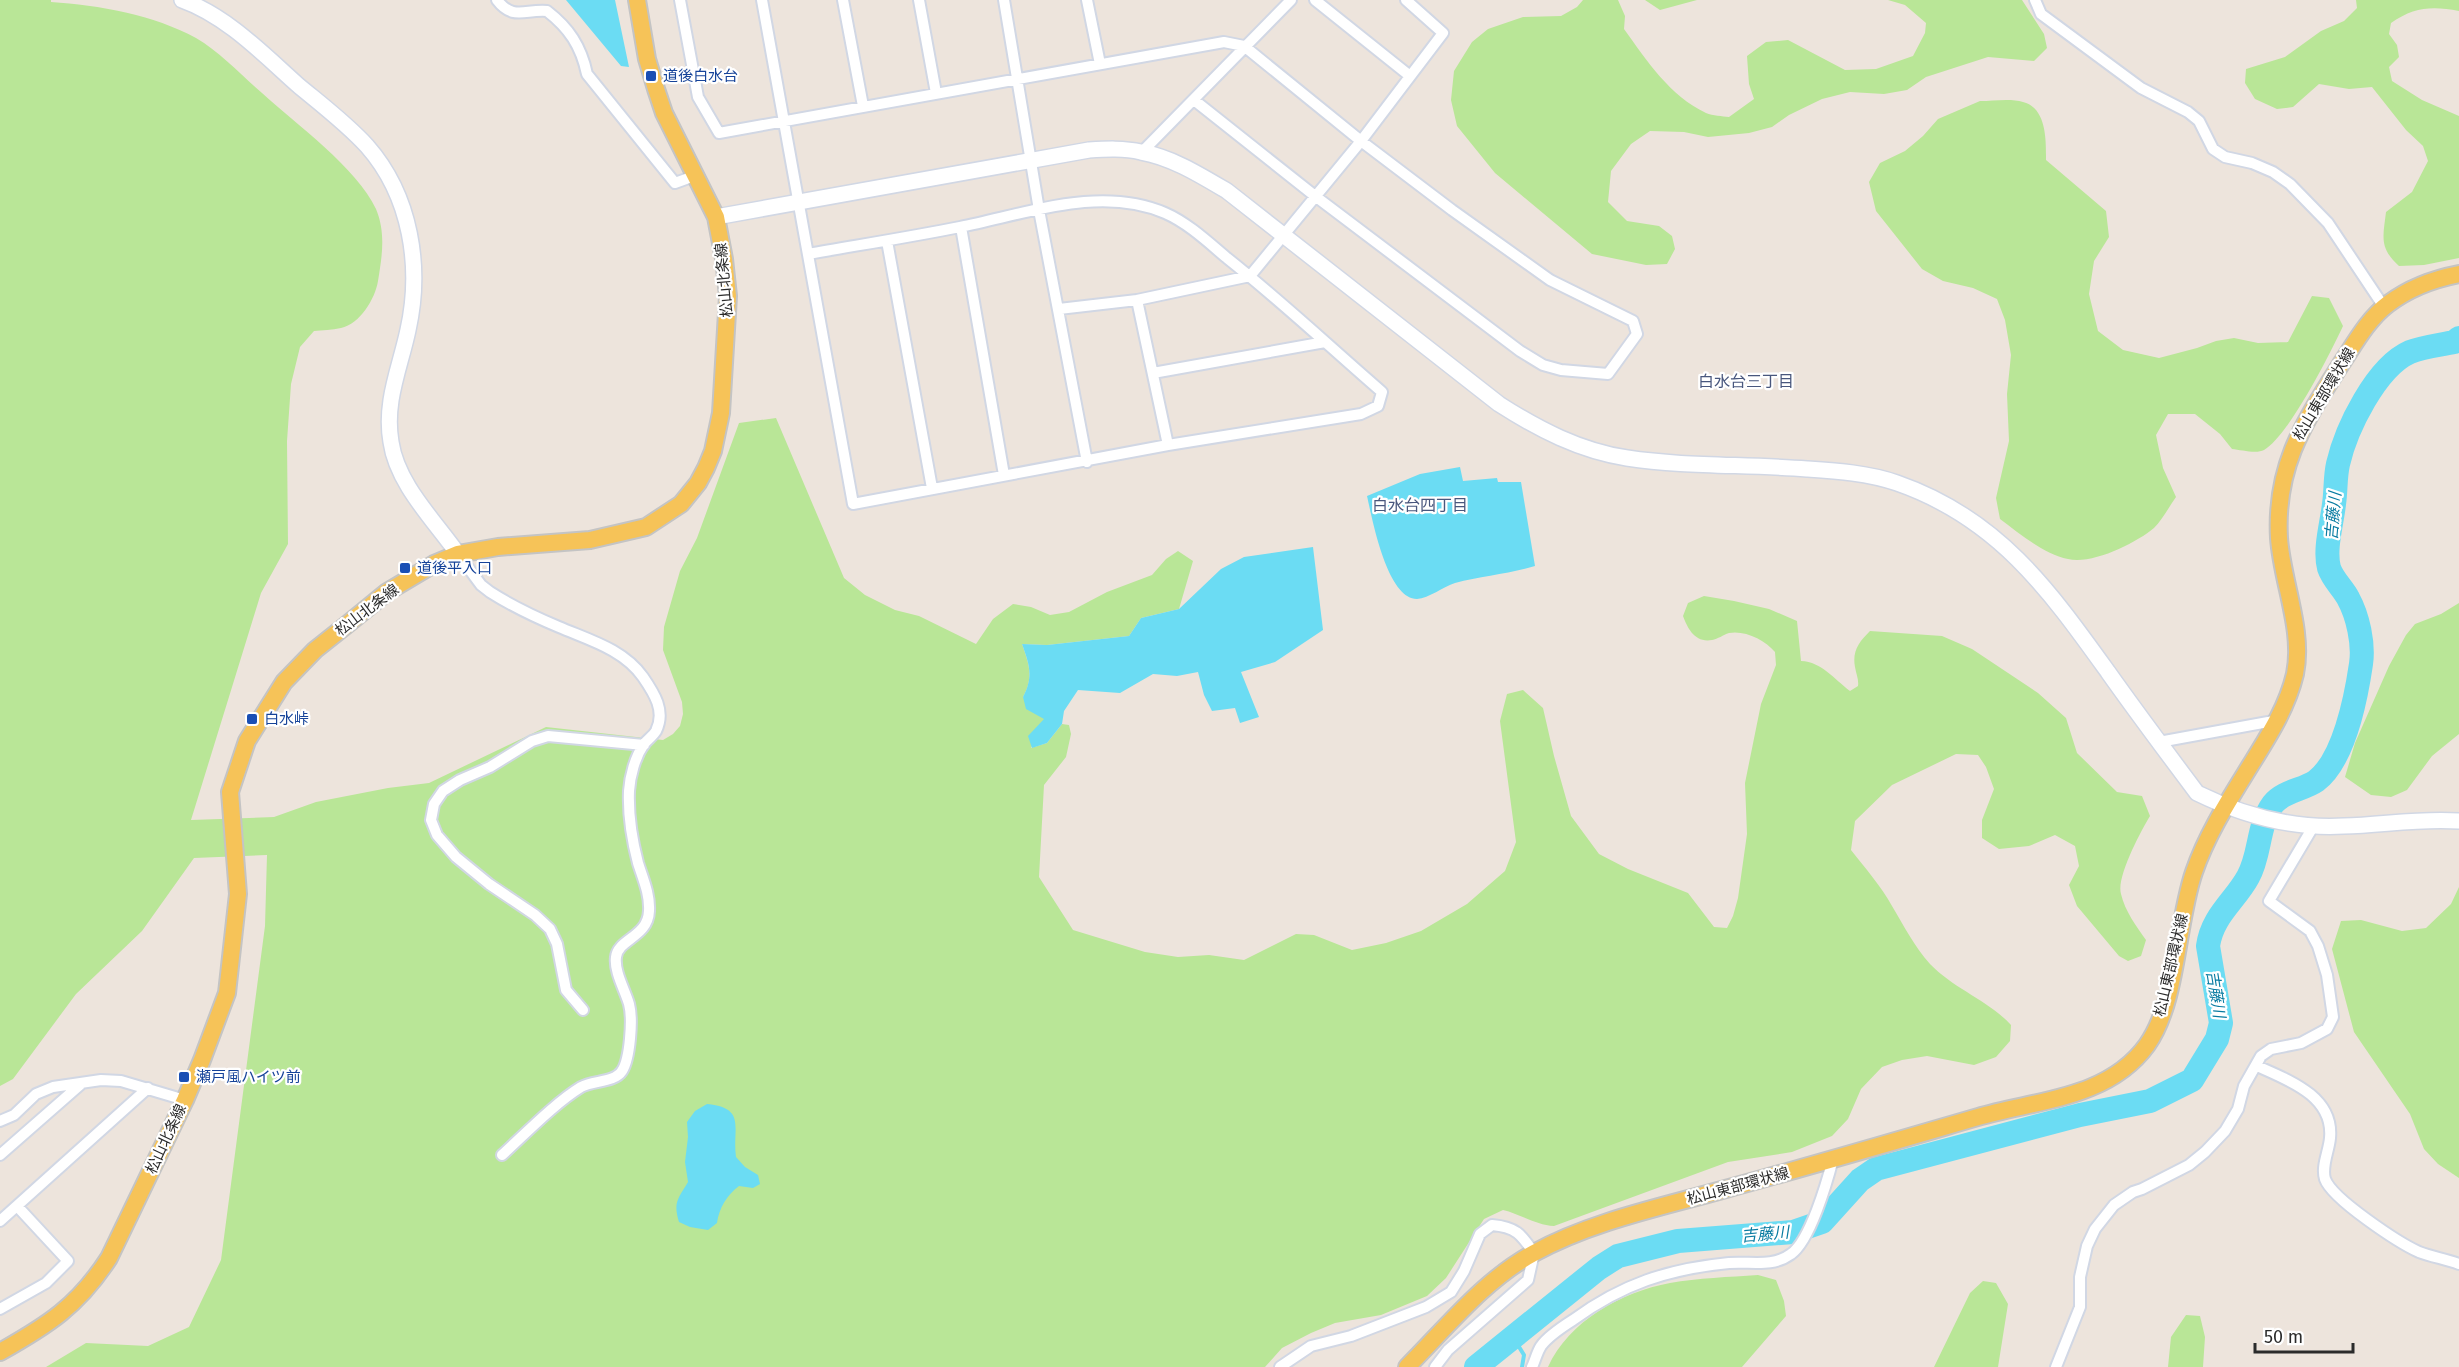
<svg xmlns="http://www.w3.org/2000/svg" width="2459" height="1367" font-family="'Fira Sans','Noto Sans JP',sans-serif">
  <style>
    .green { fill: #b9e697 }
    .water { fill: #6bdcf3 }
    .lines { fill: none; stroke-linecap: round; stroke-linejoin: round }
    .stream { stroke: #6bdcf3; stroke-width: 4 }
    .river { stroke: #6bdcf3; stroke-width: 24 }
    .street-casing { stroke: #d1d7e4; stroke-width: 14 }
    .secondary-casing { stroke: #d1d7e4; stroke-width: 18 }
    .primary-casing { stroke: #c4c4c4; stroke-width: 20 }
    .street { stroke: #fff; stroke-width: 10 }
    .secondary { stroke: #fff; stroke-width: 15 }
    .primary { stroke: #f6c358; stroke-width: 16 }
    .transit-dot { fill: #1a4fb4; stroke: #fff; stroke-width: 2 }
    .labels { text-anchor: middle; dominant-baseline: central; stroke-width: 4.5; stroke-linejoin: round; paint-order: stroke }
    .transit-label { font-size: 15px; fill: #164399; stroke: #fff; text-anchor: start }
    .street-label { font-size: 15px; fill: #2b2b2b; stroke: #fff }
    .neighbourhood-label { font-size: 16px; fill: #49577d; stroke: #fff }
    .water-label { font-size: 16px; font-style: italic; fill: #087ba1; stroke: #fff }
  </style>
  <rect width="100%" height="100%" fill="#ede4dc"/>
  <path class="green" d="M0,0H51V2C99,5 154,15 196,38C220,52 241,75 262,93C296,124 357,168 376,209C386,233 382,256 378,281C375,299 360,324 341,328C332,330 322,330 314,331L300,347L291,384L287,441L288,544L261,593L191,820L274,817L316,802L388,788L429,783L546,727L663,740L673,734L680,726L683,714L682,702L663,650L664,627L680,571L697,538L739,423L776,418L844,578L865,595L895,610L919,616L976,644L993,619L1013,604L1031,607L1050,615L1069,612L1107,592L1152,575L1166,559L1178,551L1193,561L1179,609L1141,618L1129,636L1047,645L1022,644C1029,664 1034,677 1023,697L1045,719L1031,748L1047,743L1062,724L1069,725L1071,734L1066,757L1044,785L1039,877L1073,930L1145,952L1178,957L1209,955L1244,960L1296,934L1314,935L1352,950L1386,943L1421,931L1467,904L1505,871L1516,842L1500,721L1507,694L1523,690L1543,708L1554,756L1571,816L1599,854L1628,869L1688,893L1714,927L1727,928L1733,916L1738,898L1747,834L1745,783L1761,704L1776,665L1775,652C1765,640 1745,630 1729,633C1723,635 1718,639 1712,640C1695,643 1688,629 1683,616L1688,603L1704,596L1734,601L1769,609L1797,621L1801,661C1822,662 1834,679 1850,691L1858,686C1859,679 1856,674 1855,667C1852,651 1859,642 1870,631L1942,636L1972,649L2038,693L2066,718L2077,753L2117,792L2142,796L2150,816C2141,831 2116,877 2121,894C2125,911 2136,926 2146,940L2141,956L2128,961L2119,956L2077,906L2069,885L2079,866L2075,846L2055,835L2029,846L1999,849L1982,838V820L1994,789L1986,767L1978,755L1956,754L1892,785L1855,821L1851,850C1865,868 1881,886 1892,906C1904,926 1914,946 1930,964C1954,989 1988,1000 2011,1025L2010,1041L1996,1057L1974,1065L1927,1056L1902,1060L1882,1067L1861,1089L1848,1119L1832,1136L1792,1152L1728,1162L1554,1226C1536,1225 1520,1214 1503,1210L1484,1219L1446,1278L1427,1296L1381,1315L1335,1323L1311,1333L1282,1348L1265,1367H46L86,1343L148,1346L189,1327L221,1260L265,926L267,855L194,858L142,931L76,994L13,1079L0,1086Z
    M1583,0H1618L1625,16L1624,29C1647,61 1670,96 1706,113C1713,116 1722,116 1729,117L1754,99L1749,84L1747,56L1766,42L1788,40L1845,70L1876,69L1913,56L1925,33L1926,23L1905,5L1888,0H2022L2044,34L2047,48L2034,61L1988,57L1926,77L1907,90L1884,94L1850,92L1822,99L1789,115L1772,127L1749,133L1708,137L1684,132L1650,131L1631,144L1611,171L1608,202L1627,221L1659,226L1672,236L1675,249L1667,264L1646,265L1592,254L1495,173L1457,126L1451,100L1454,71L1472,42L1488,29L1523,17L1561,16L1577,7Z
    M1645,0H1697L1660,10Z
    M2356,0H2459V11C2432,6 2414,7 2391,23L2389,34L2397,45L2399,57L2389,67L2392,81L2422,100L2459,116V258L2424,265L2399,266C2379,248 2383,237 2386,212L2412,192L2428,161L2423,146L2406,130L2372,87L2349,89L2319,84L2293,107L2277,109L2255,99L2245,83L2246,69L2285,57L2321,31L2344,21L2357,8Z
    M1980,101C1993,101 2011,98 2023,102C2047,108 2046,141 2046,160L2106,211L2109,237L2094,261L2089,294L2098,331L2123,350L2159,358L2197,348L2216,341L2234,338L2258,343L2288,342L2312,296L2329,298L2343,326C2331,352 2288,437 2264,450C2257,454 2241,450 2232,449L2220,434L2195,414H2168L2156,435L2163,468L2176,497C2169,507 2162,520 2154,528C2136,543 2092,565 2068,559C2044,554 2020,534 2000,519L1996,498L2009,441L2007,394L2011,355L2005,320L1997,299L1973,288L1943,281L1922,269L1876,211L1869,182L1880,163L1905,151L1923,136L1938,119Z
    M2459,603V734L2432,756L2407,790L2391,797L2371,795L2345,777L2355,743L2389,666L2406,635L2415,624L2441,614Z
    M2459,887V1178L2438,1164L2424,1149L2410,1114L2354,1032L2332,949L2341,921L2361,920L2402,931L2426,928L2451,904Z
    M1758,1275L1776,1280L1784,1301L1786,1316L1742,1367H1548C1569,1321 1621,1292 1670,1283C1698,1278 1729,1277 1758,1275Z
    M1983,1281L1996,1283L2008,1304L1998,1367H1934L1970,1293Z
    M2186,1315L2200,1316L2205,1337L2203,1367H2168L2171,1337Z"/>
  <path class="water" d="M566,0H615L629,67L621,66Z
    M1460,467L1463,481L1497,478L1498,482H1521L1535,566C1509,574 1481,576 1455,583C1443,587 1429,598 1417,599C1387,599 1372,518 1367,496L1420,474Z
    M1313,547L1323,630L1275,662L1241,672L1259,717L1240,723L1235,708L1212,711L1204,695L1198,672L1177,676L1153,674L1120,693L1078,690L1064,711L1062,724L1047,743L1032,748L1028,736L1044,719L1026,709L1023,697C1034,676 1029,664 1022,644L1047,645L1129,636L1141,618L1179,609L1221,569L1244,557Z
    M707,1104C747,1108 732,1128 736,1157L745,1167L758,1175L760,1184L753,1188L739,1186C727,1195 719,1208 717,1223L708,1230L690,1227L679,1222C673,1202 678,1199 688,1182L685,1162L688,1137L687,1122L695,1111Z"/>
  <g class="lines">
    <path class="stream" d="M1513,1337L1524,1355L1522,1367"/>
    <path class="river" d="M1476,1367L1599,1268L1618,1256L1678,1241L1793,1232L1822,1222L1860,1180L1876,1169L2080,1115L2150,1101L2192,1080L2217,1039L2221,1023L2208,946C2212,916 2235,901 2248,877C2261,854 2257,826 2273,804C2283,791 2303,790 2316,781C2344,760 2356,698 2361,664C2364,644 2358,616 2348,598C2343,588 2333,580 2329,568C2324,549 2332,523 2334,504C2336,491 2335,477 2338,464C2346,429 2376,367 2410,352C2423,347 2440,345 2454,342L2459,338"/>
    <defs>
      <path id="street" d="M497,0C513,21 525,9 547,11C569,28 581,46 587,74L675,183L697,175
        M680,0L698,97L719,133L1224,42L1244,46L1361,141L1452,210L1550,280L1633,321L1637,334L1608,374L1561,370L1543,365L1520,351L1315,196L1194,100
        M762,0L853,504L1168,445L1361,414L1378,406L1382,392C1330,347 1280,300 1227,258C1208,242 1188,223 1165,213C1100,185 1026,214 960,227C910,237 859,245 808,254
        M843,0L863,106
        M919,0L936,93
        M1004,0L1039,210L1087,462
        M1087,0L1100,64
        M1315,0L1410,76
        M2035,0L2041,14L2141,88L2188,112L2199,121L2213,149L2225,157L2252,163L2273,172L2290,184L2328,223L2384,307
        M1142,152L1291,0
        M961,227L1004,475
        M887,241L932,488
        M1137,300L1168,445
        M1059,309L1137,300L1250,276L1361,141L1443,33L1406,0
        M1153,373L1325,342
        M458,554L481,585L490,592C512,606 535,617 559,627C589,640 623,649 643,677C654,693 666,711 656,731C653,736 648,739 644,744C635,757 630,776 629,791C628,815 632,840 638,863C643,879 650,894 649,911C648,937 618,939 616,957C614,972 625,990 629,1004C633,1019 630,1059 622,1071C614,1083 593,1080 581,1087C555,1103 525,1134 502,1155
        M2159,742L2279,720
        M583,1010L566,990L557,944L550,929L535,915L489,884L456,857L437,835L431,820L434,804L443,791L460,780L490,767L532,741L548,736L644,745
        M2257,1066C2288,1080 2334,1096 2330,1138C2329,1151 2321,1166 2325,1179C2332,1199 2399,1243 2419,1252C2432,1257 2446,1259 2459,1264
        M0,1121L14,1115L36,1094L53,1087L101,1080L121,1081L185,1100
        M0,1155L81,1084
        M0,1221L148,1088
        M0,1309L46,1283L68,1261L17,1206
        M1280,1367L1311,1346L1351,1336L1426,1307L1451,1292L1464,1271L1480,1234L1492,1225C1516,1227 1521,1234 1534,1253L1528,1280L1448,1350L1435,1367
        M1532,1367C1535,1361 1537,1352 1541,1346C1548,1336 1562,1327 1573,1320C1622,1284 1668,1269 1729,1263C1750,1261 1772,1268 1791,1254C1810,1241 1827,1182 1833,1159
        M2056,1367L2080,1307V1277L2087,1246L2095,1229L2114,1205L2133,1192L2142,1189L2189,1165L2205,1152L2225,1131L2238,1109L2244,1086L2261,1056L2271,1049L2301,1043L2327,1029L2333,1017L2327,975L2318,946L2310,931L2269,901L2313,827"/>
      <path id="secondary" d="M182,0C227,16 264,55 299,86C322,105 347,124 367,146C411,196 422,267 408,330C400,368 384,402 391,442C397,484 434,520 458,554
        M716,217L1089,150C1106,149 1124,148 1141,152C1171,157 1200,175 1227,191L1499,404C1538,429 1580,451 1627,458C1686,467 1748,464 1807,469C1837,471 1868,473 1897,483C1998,518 2049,590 2108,672C2137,713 2167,753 2197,793C2242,815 2293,829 2344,826C2383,825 2419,818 2459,821"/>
      <path id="primary" d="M0,1352C48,1325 78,1306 109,1258L185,1100L202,1060L227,993L238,894L230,792L247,741L284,682L315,650L349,623L387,592L434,564L458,554L498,547L590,540L646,527L681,504L698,483L706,468L713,451L721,413L728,296L724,259L716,217L664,113L656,89L647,59L637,0
        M1407,1367C1446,1328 1485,1279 1534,1253C1590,1222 1661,1207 1722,1190C1807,1167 1892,1142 1978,1117C2036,1100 2108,1099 2147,1045C2178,1001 2176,924 2194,872C2207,834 2229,800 2250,766C2268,737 2287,708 2295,674C2304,630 2282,582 2279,538C2275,465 2304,423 2341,364C2355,343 2368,319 2388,304C2409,288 2433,279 2459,274"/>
    </defs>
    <use href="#street" class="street-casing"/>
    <use href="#secondary" class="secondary-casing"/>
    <use href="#primary" class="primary-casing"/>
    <use href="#street" class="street"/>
    <use href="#secondary" class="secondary"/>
    <use href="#primary" class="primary"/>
  </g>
  <g class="transit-dot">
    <rect x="645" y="70" width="12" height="12" rx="3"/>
    <rect x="399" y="562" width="12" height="12" rx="3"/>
    <rect x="246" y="713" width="12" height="12" rx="3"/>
    <rect x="178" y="1071" width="12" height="12" rx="3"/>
  </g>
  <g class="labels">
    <g class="transit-label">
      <text x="663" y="76">道後白水台</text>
      <text x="417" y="568">道後平入口</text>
      <text x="264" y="719">白水峠</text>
      <text x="196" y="1077">瀬戸風ハイツ前</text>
    </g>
    <g class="street-label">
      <text transform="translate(724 280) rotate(-95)">松山北条線</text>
      <text transform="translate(2324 394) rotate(-59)">松山東部環状線</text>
      <text transform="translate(367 610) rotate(-37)">松山北条線</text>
      <text transform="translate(2171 965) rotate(-77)">松山東部環状線</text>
      <text transform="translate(166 1139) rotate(-65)">松山北条線</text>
      <text transform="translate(1738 1186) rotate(-15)">松山東部環状線</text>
    </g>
    <g class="neighbourhood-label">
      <text x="1746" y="381">白水台三丁目</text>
      <text x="1420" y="505">白水台四丁目</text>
    </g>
    <g class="water-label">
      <text transform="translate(2333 516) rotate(-85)">吉藤川</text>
      <text transform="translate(2216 994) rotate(81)">吉藤川</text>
      <text transform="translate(1765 1234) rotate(-5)">吉藤川</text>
    </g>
  </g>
  <path d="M2255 1343v9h98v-9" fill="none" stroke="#2b2b2b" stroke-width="3"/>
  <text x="2264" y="1343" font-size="18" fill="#2b2b2b" stroke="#ffffff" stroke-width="4.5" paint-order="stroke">50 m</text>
</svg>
